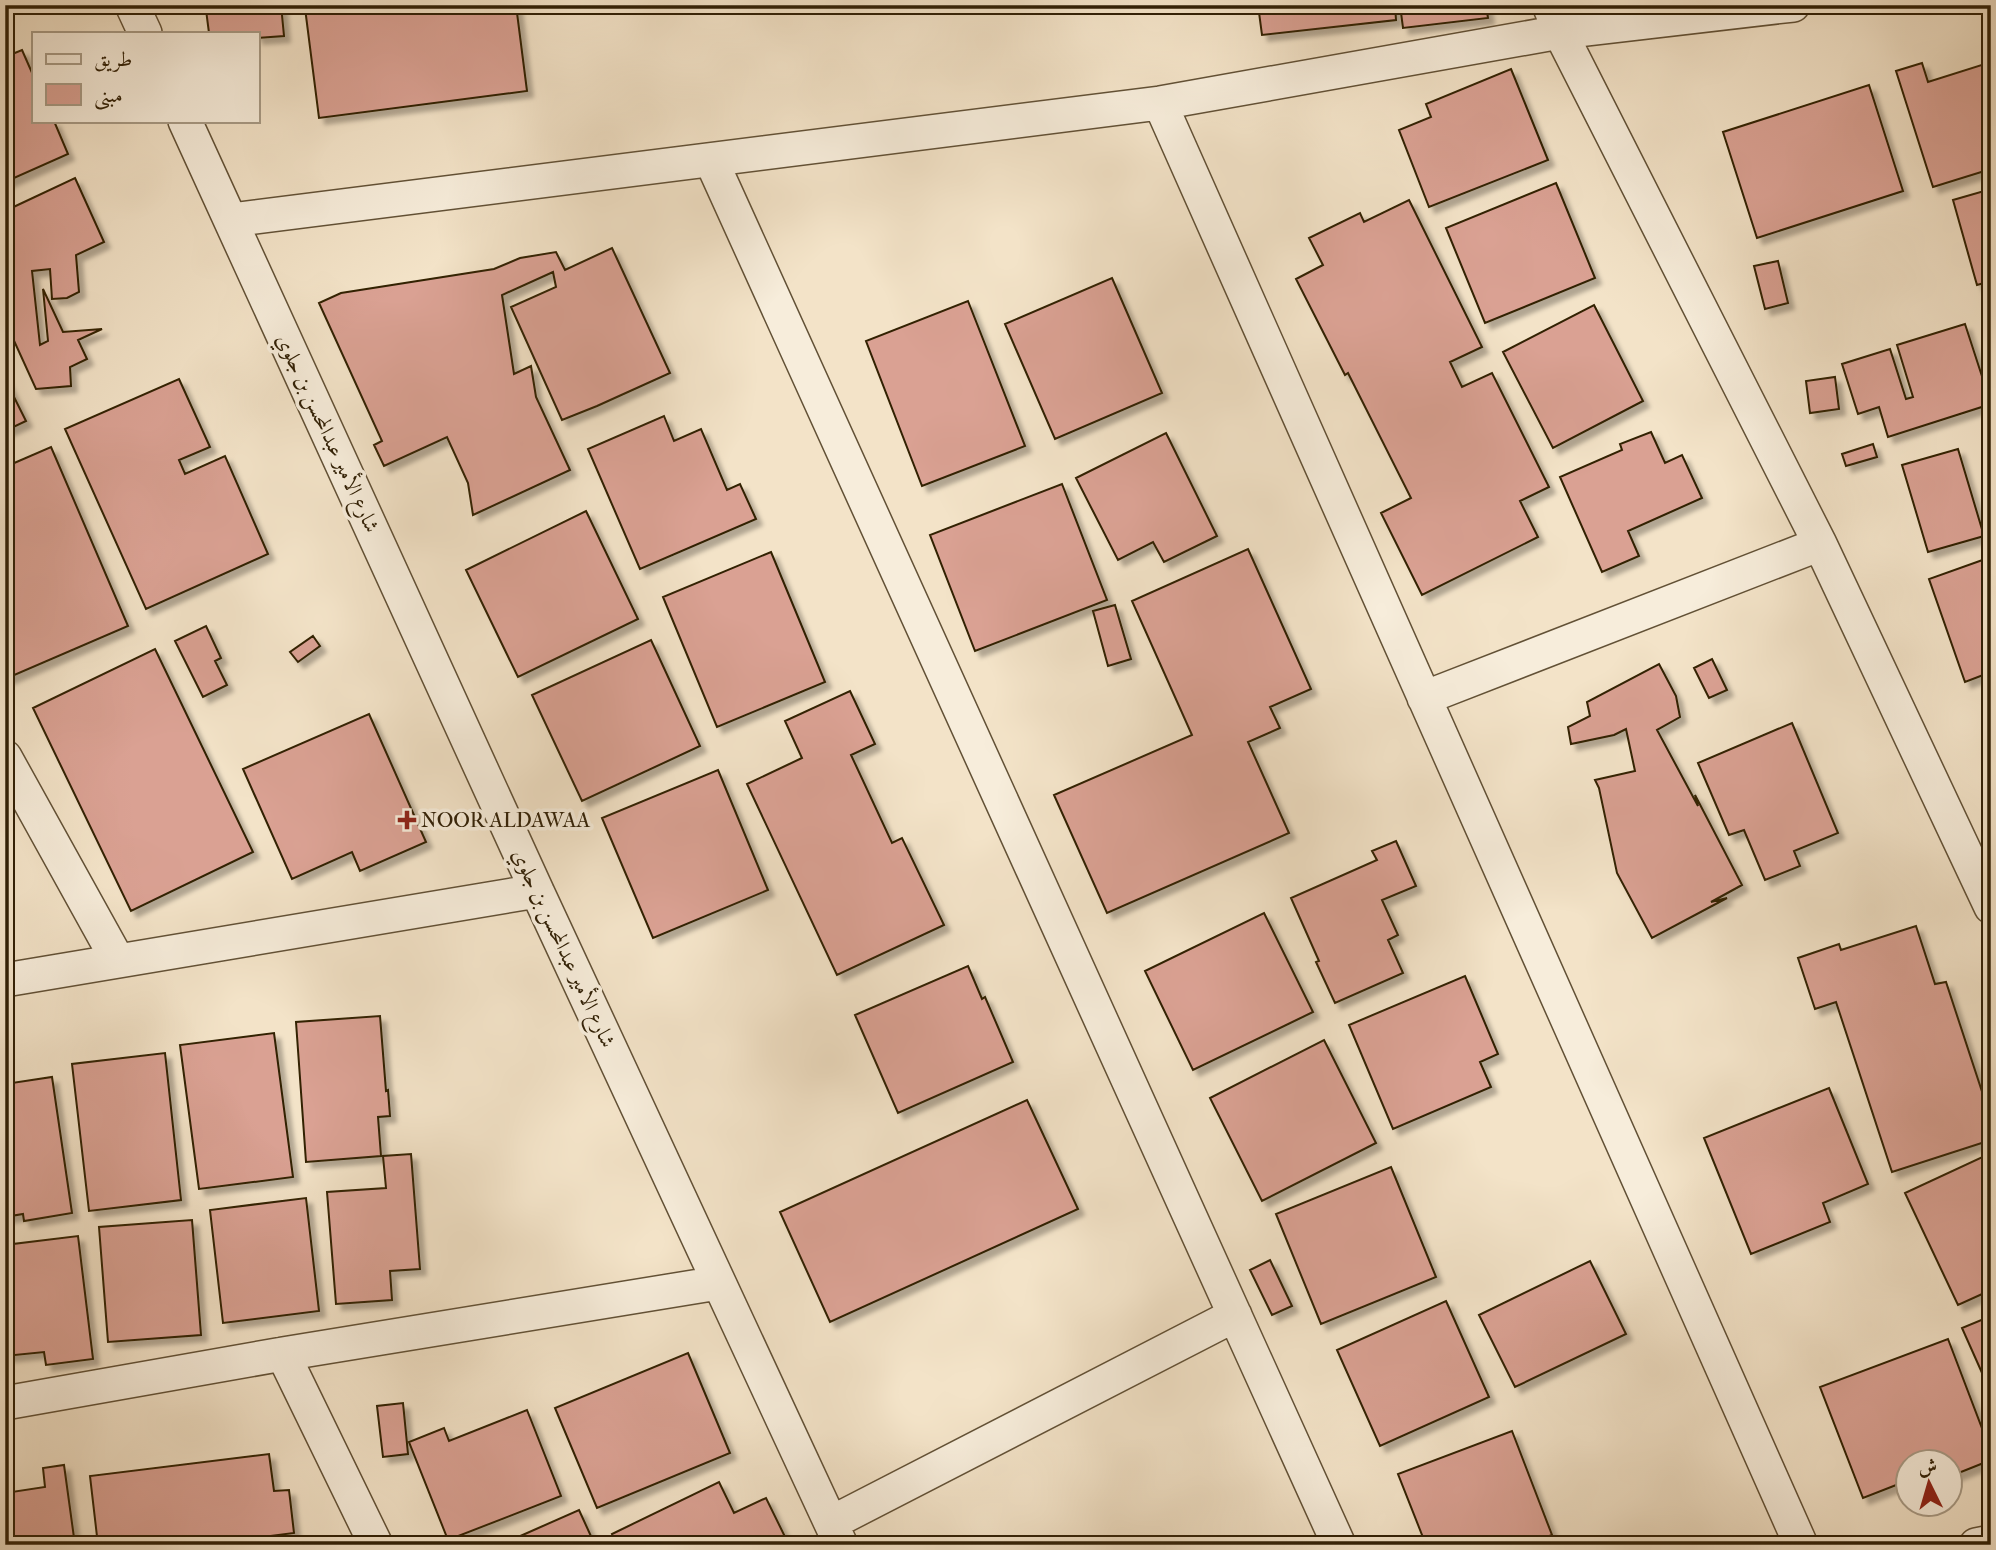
<svg xmlns="http://www.w3.org/2000/svg" width="1996" height="1550" font-family="'IM FELL French Canon',Amiri,serif">
  <style>
    .building { fill: #daa193; stroke: #312006; stroke-width: 2; filter: url(#shadow) }
    .lines { fill: none; stroke-linecap: round; stroke-linejoin: round }
    .minor-casing { stroke: #625136; stroke-width: 36 }
    .minor { stroke: #f7eddb; stroke-width: 33 }
    .poi-dot { fill: #8f2418; stroke: #f7eddb; stroke-width: 2.5 }
    .labels { text-anchor: middle; dominant-baseline: central; stroke-width: 7; stroke-linejoin: round; paint-order: stroke }
    .street-label { font-size: 21px; fill: #312006; stroke: #f7eddb }
    .poi-label { font-size: 21px; fill: #312006; stroke: #f7eddb; text-anchor: start }
  </style>
  <defs>
    <filter id="shadow"><feDropShadow dx="6" dy="6" stdDeviation="2" flood-color="#0004"/></filter>
  </defs>
  <rect width="100%" height="100%" fill="#f3e3c8"/>
  <filter id="stains"><feTurbulence type="fractalNoise" baseFrequency=".00286" numOctaves="4"/><feColorMatrix values="0 0 0 0 .2 0 0 0 0 .09 0 0 0 0 .02 0 0 0 .5 -.17"/></filter>
  <radialGradient id="worn" r=".72"><stop offset=".6" stop-color="#630" stop-opacity="0"/><stop offset="1" stop-color="#630" stop-opacity=".3"/></radialGradient>
  <path class="building" d="M264,5H281L284,36L257,38V33H209L206,10Z
    M327,5H516L527,91L319,118L305,8Z
    M1258,5H1395L1396,20L1262,35Z
    M1400,5H1486L1488,18L1403,28Z
    M22,50L33,75V121H54L68,154L5,182V57Z
    M1991,62V169L1933,187L1896,71L1922,63L1928,82Z
    M1511,69L1548,160L1429,207L1399,130L1431,117L1426,104Z
    M1869,85L1903,191L1757,238L1723,132Z
    M75,178L104,242L76,255L79,292L67,298L52,299L50,269L32,271L40,345L48,341L43,289L63,332L102,329L78,340L87,359L70,367L71,386L36,389L5,321V211Z
    M1556,183L1595,278L1485,323L1446,228Z
    M1991,189V281L1977,285L1953,200Z
    M1409,200L1482,347L1450,362L1462,387L1492,373L1549,487L1520,501L1538,537L1422,595L1381,513L1411,498L1348,373L1345,375L1296,279L1323,265L1309,238L1360,213L1364,222Z
    M612,248L670,373L597,406L562,420L511,307L556,287L553,272L502,295L514,374L531,366L536,397L570,470L473,515L468,483L447,437L384,466L374,445L382,441L319,303L341,293L494,269L520,258L556,252L565,270Z
    M1778,261L1788,303L1765,309L1754,266Z
    M1112,278L1162,393L1055,439L1005,324Z
    M968,301L1025,446L922,486L866,341Z
    M1594,305L1643,401L1553,448L1503,352Z
    M1965,324L1991,404L1888,437L1879,407L1858,414L1842,364L1890,349L1906,399L1913,397L1897,345Z
    M1835,377L1839,409L1810,413L1806,381Z
    M5,379L26,421L5,431Z
    M179,379L210,447L179,460L185,474L225,456L268,554L146,609L65,429Z
    M664,416L674,441L701,429L727,490L740,484L756,519L640,569L588,449Z
    M1651,432L1665,463L1682,455L1702,498L1628,531L1639,556L1602,572L1560,477L1622,450L1620,444Z
    M1166,433L1217,536L1164,562L1153,542L1118,560L1076,478Z
    M1873,444L1877,457L1846,466L1842,454Z
    M51,447L128,626L5,679V467Z
    M1958,449L1984,536L1928,552L1902,465Z
    M1062,484L1107,600L975,651L930,535Z
    M586,511L638,619L518,677L466,570Z
    M1248,549L1311,689L1270,707L1280,728L1248,742L1289,833L1107,913L1054,795L1192,735L1132,601Z
    M771,552L825,682L717,727L663,597Z
    M1991,557V672L1965,682L1929,579Z
    M1115,605L1131,659L1108,666L1093,611Z
    M206,626L221,658L215,661L227,685L203,697L175,641Z
    M313,636L320,646L298,662L290,652Z
    M651,640L700,746L582,801L532,695Z
    M155,649L253,852L131,911L33,708Z
    M1712,659L1727,690L1709,698L1694,668Z
    M1659,664L1676,696L1680,717L1657,730L1698,806L1695,795L1742,885L1711,902L1727,898L1652,938L1617,873L1599,788L1595,780L1635,771L1626,729L1614,735L1571,744L1568,727L1590,716L1587,702Z
    M850,691L875,744L851,755L892,843L902,838L944,925L837,975L747,784L802,758L785,721Z
    M369,714L426,842L360,871L352,852L292,879L243,769Z
    M1792,723L1838,833L1794,851L1800,866L1765,880L1744,830L1729,835L1698,763Z
    M718,770L768,890L653,938L602,818Z
    M1396,841L1416,886L1382,900L1398,935L1388,940L1403,973L1335,1003L1316,962L1319,961L1291,898L1377,860L1372,851Z
    M1264,913L1313,1012L1193,1070L1145,971Z
    M1916,926L1935,984L1946,982L1991,1119V1140L1892,1172L1836,1002L1815,1009L1798,958L1839,944L1841,950Z
    M968,966L982,999L985,997L1013,1062L898,1113L855,1015Z
    M1465,976L1498,1054L1480,1062L1491,1087L1393,1129L1349,1025Z
    M380,1016L386,1091L388,1090L390,1116L378,1117L381,1156L306,1162L296,1022Z
    M274,1033L293,1177L199,1189L180,1045Z
    M1324,1040L1376,1143L1262,1201L1210,1098Z
    M165,1053L181,1200L89,1211L72,1064Z
    M52,1077L72,1213L24,1221L23,1214L5,1217V1084Z
    M1829,1088L1868,1184L1823,1203L1830,1222L1751,1254L1704,1138Z
    M1027,1100L1078,1209L830,1322L780,1212Z
    M1991,1153V1290L1958,1305L1905,1193Z
    M411,1154L420,1269L390,1271L392,1300L336,1304L327,1192L386,1188L383,1156Z
    M1391,1167L1436,1277L1321,1324L1276,1214Z
    M306,1198L319,1311L223,1323L210,1210Z
    M192,1220L201,1335L108,1342L99,1227Z
    M78,1236L93,1359L46,1365L44,1352L5,1356V1245Z
    M1270,1260L1292,1306L1272,1315L1250,1270Z
    M1590,1261L1626,1334L1515,1387L1479,1315Z
    M1446,1301L1489,1397L1380,1446L1337,1350Z
    M1991,1316V1393L1962,1328Z
    M1948,1339L1991,1452V1460L1951,1476V1462H1909V1480L1863,1498L1820,1387Z
    M688,1353L730,1453L597,1508L555,1408Z
    M403,1403L408,1454L383,1457L377,1406Z
    M527,1410L561,1496L448,1540L409,1442L444,1428L449,1441Z
    M1512,1431L1552,1535L1525,1545H1426L1398,1474Z
    M269,1454L274,1491L289,1490L294,1533L200,1545H98L90,1476Z
    M64,1465L75,1545H5V1493L45,1487L43,1468Z
    M719,1482L734,1513L766,1498L789,1545H617L612,1534Z
    M579,1510L595,1545H500Z"/>
  <g class="lines">
    <defs>
      <path id="minor" d="M132,5L145,33
        M1549,5L1560,32L1820,544L1991,907
        M1160,103L1801,1545
        M185,121L537,891L841,1545
        M711,160L1339,1545
        M231,220L1160,103L1560,32L1793,5
        M1424,698L1820,544
        M5,757L118,961
        M5,980L537,891
        M283,1354L376,1545
        M5,1403L283,1354L718,1283
        M831,1523L1235,1315
        M1976,1545L1991,1542"/>
    </defs>
    <use href="#minor" class="minor-casing"/>
    <use href="#minor" class="minor"/>
  </g>
  <path class="poi-dot" d="M403.5 809.5h7v7h7v7h-7v7h-7v-7h-7v-7h7z"/>
  <g class="labels">
    <g class="street-label">
      <text transform="translate(328 433) rotate(65)">شارع الأمير عبدالمحسن بن جلوي</text>
      <text transform="translate(564 948) rotate(65)">شارع الأمير عبدالمحسن بن جلوي</text>
    </g>
    <g class="poi-label">
      <text x="421" y="820">NOOR ALDAWAA</text>
    </g>
  </g>
  <rect width="1996" height="1550" fill="none" stroke="#f3e3c8" stroke-width="28"/>
  <rect x="7" y="7" width="1982" height="1536" fill="none" stroke="#312006" stroke-width="3.5"/>
  <rect x="14" y="14" width="1968" height="1522" fill="none" stroke="#312006" stroke-width="2"/>
  <rect x="32" y="32" width="228" height="91" fill="#f7eddb" stroke="#a89b86" stroke-width="2"/>
  <rect x="46" y="54" width="35" height="10" fill="#f7eddb" stroke="#a89b86" stroke-width="2"/>
  <text x="94" y="66" font-size="21" fill="#312006">طريق</text>
  <rect x="46" y="84" width="35" height="21" fill="#daa193" stroke="#a89b86" stroke-width="2"/>
  <text x="94" y="102" font-size="21" fill="#312006">مبنى</text>
  <g transform="translate(1929 1483) rotate(355)"><circle r="33" fill="#f7eddb" stroke="#a89b86" stroke-width="2"/>
  <path d="M0-5L12 26L0 18L-12 26Z" fill="#8f2418"/>
  <text y="-10" font-size="19" font-weight="bold" text-anchor="middle" fill="#312006">ش</text>
  </g>
  <rect width="100%" height="100%" filter="url(#stains)"/>
  <rect width="100%" height="100%" fill="url(#worn)"/>
</svg>
